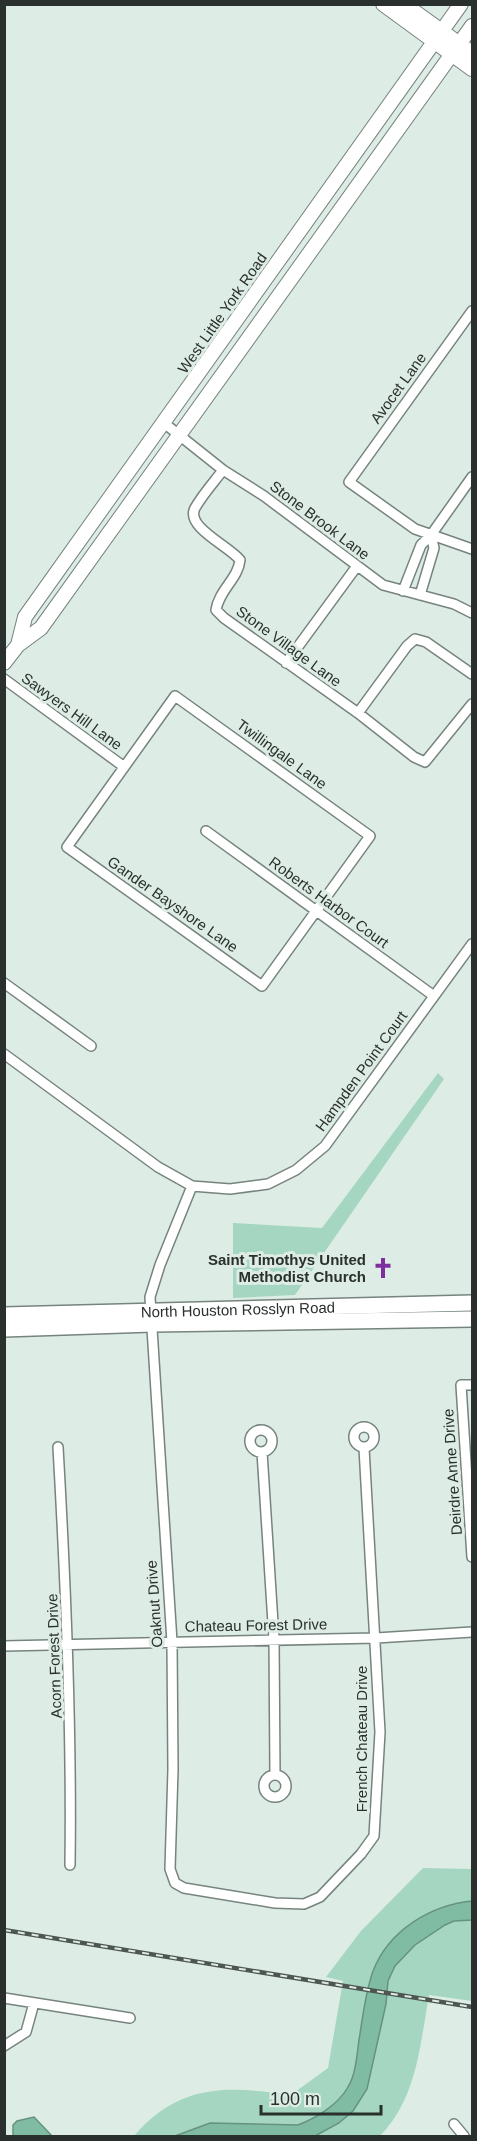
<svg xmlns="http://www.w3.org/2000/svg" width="477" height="2141" font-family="Helvetica,sans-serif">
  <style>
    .green { fill: #a5d6c1 }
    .water { fill: #7fbca3; stroke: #669280; stroke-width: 1.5 }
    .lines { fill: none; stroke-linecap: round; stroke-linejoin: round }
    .street-casing { stroke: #76847d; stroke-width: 12 }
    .secondary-casing { stroke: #76847d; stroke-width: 16 }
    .primary-casing { stroke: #76847d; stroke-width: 18 }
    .street { stroke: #fff; stroke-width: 9 }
    .secondary { stroke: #fff; stroke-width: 14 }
    .primary { stroke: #fff; stroke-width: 15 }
    .rail-casing { stroke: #4e5652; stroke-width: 4.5 }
    .rail { stroke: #ddece5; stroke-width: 2; stroke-dasharray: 7; stroke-linecap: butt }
    .labels { text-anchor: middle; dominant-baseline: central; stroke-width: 6; stroke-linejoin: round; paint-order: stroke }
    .street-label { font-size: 15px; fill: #2a302d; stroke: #ddece5 }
    .poi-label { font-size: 15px; font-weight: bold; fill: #2a302d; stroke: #ddece5; text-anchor: end }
  </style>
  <rect width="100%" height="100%" fill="#ddece5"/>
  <path class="green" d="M438,1073L444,1079L295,1295L233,1298V1223L322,1228Z
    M423,1868L472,1869V2001L429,1995C420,2045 417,2098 380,2136H134C180,2083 227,2086 291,2095L328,2068L343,1981L326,1977L361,1931Z"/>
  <path class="water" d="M472,1901V1920L454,1921L445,1925L415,1945L395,1966L388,1981L386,2004L367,2089L353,2111L339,2123L315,2136H175L210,2123L298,2125C316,2118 338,2105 348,2087C357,2072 357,2050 360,2034C363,2013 366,1991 373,1971C389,1930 431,1905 472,1901Z
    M34,2117L52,2136H13V2125L17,2121Z"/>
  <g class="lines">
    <defs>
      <path id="street" d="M472,311L349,482L415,529L472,549
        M164,423L223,470L264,496L383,585L454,604L472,613
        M223,470C214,482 203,494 195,508C185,527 229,546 240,560C238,579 219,590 216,610L224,618L358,713L414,757L425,762L472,704
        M403,591L421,545L431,535L472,477
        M420,595L434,548L431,535
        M286,663L357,566
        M4,679L123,766
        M175,696L370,836L262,986L67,847Z
        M358,713L407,646L415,639L426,642L472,674
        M206,831L434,996
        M4,983L91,1046
        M4,1054L158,1167L192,1186L230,1189L268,1184L296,1170L325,1146L472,944
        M192,1186L160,1265L150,1297L172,1642L173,1769L170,1869L175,1883L184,1888L275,1903L304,1904L320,1897L361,1854L374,1836L380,1732L364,1448
        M472,1385H461L472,1557
        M354 1437a10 10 0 1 1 20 0a10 10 0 1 1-20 0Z
        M250 1441a11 11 0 1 1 22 0a11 11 0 1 1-22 0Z
        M58,1447C66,1587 72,1725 70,1865
        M262,1452L274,1639L275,1775
        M4,1646L376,1638L472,1632
        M264 1786a11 11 0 1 1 22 0a11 11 0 1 1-22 0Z
        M4,1998L130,2018
        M4,2046L26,2032L34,2003
        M454,2124L464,2136"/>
      <path id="secondary" d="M383,4L472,69
        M404,4L472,53
        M18,645L25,617L461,4
        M4,663L18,645L41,628L472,26"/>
      <g id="primary">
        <path id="s1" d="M4,1315L472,1303"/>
        <path d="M4,1329L152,1324L472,1319"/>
      </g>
    </defs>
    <use href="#street" class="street-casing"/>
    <use href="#secondary" class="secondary-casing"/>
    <use href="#primary" class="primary-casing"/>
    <use href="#street" class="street"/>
    <use href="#secondary" class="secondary"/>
    <use href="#primary" class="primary"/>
    <defs>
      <path id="rail" d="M4,1930L472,2007"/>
    </defs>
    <use href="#rail" class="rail-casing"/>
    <use href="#rail" class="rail"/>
  </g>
  <defs>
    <symbol id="church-bare" viewBox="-9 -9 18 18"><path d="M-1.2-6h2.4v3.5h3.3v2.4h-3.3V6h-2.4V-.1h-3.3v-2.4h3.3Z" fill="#7e2e9e" stroke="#ddece5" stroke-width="2.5" paint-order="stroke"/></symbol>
  </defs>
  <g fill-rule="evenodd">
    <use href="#church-bare" x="368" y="1253" width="30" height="30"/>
  </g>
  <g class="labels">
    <g class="street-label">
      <text transform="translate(222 313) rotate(-55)">West Little York Road</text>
      <text transform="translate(398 388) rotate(-54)">Avocet Lane</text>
      <text transform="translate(320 520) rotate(37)">Stone Brook Lane</text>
      <text transform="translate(289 646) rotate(36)">Stone Village Lane</text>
      <text transform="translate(72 711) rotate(36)">Sawyers Hill Lane</text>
      <text transform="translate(282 754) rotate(36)">Twillingale Lane</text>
      <text transform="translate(329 902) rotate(36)">Roberts Harbor Court</text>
      <text transform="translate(173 904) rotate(35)">Gander Bayshore Lane</text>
      <text transform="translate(361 1071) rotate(-54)">Hampden Point Court</text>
      <text stroke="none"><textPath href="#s1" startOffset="234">North Houston Rosslyn Road</textPath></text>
      <text transform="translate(452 1472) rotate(-94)">Deirdre Anne Drive</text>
      <text transform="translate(154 1604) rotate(-94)">Oaknut Drive</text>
      <text transform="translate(256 1625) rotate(-1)">Chateau Forest Drive</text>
      <text transform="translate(54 1656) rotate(-92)">Acorn Forest Drive</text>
      <text transform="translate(361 1739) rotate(-90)">French Chateau Drive</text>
    </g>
    <g class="poi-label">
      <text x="366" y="1259">Saint Timothys United<tspan x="366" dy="17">Methodist Church</tspan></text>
    </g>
  </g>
  <rect width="477" height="2141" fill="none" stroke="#2a302d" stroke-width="12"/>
  <path d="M261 2105v9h120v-9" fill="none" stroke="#2a302d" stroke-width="3"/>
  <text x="270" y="2105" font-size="18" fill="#2a302d" stroke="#ddece5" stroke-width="4.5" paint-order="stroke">100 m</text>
</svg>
